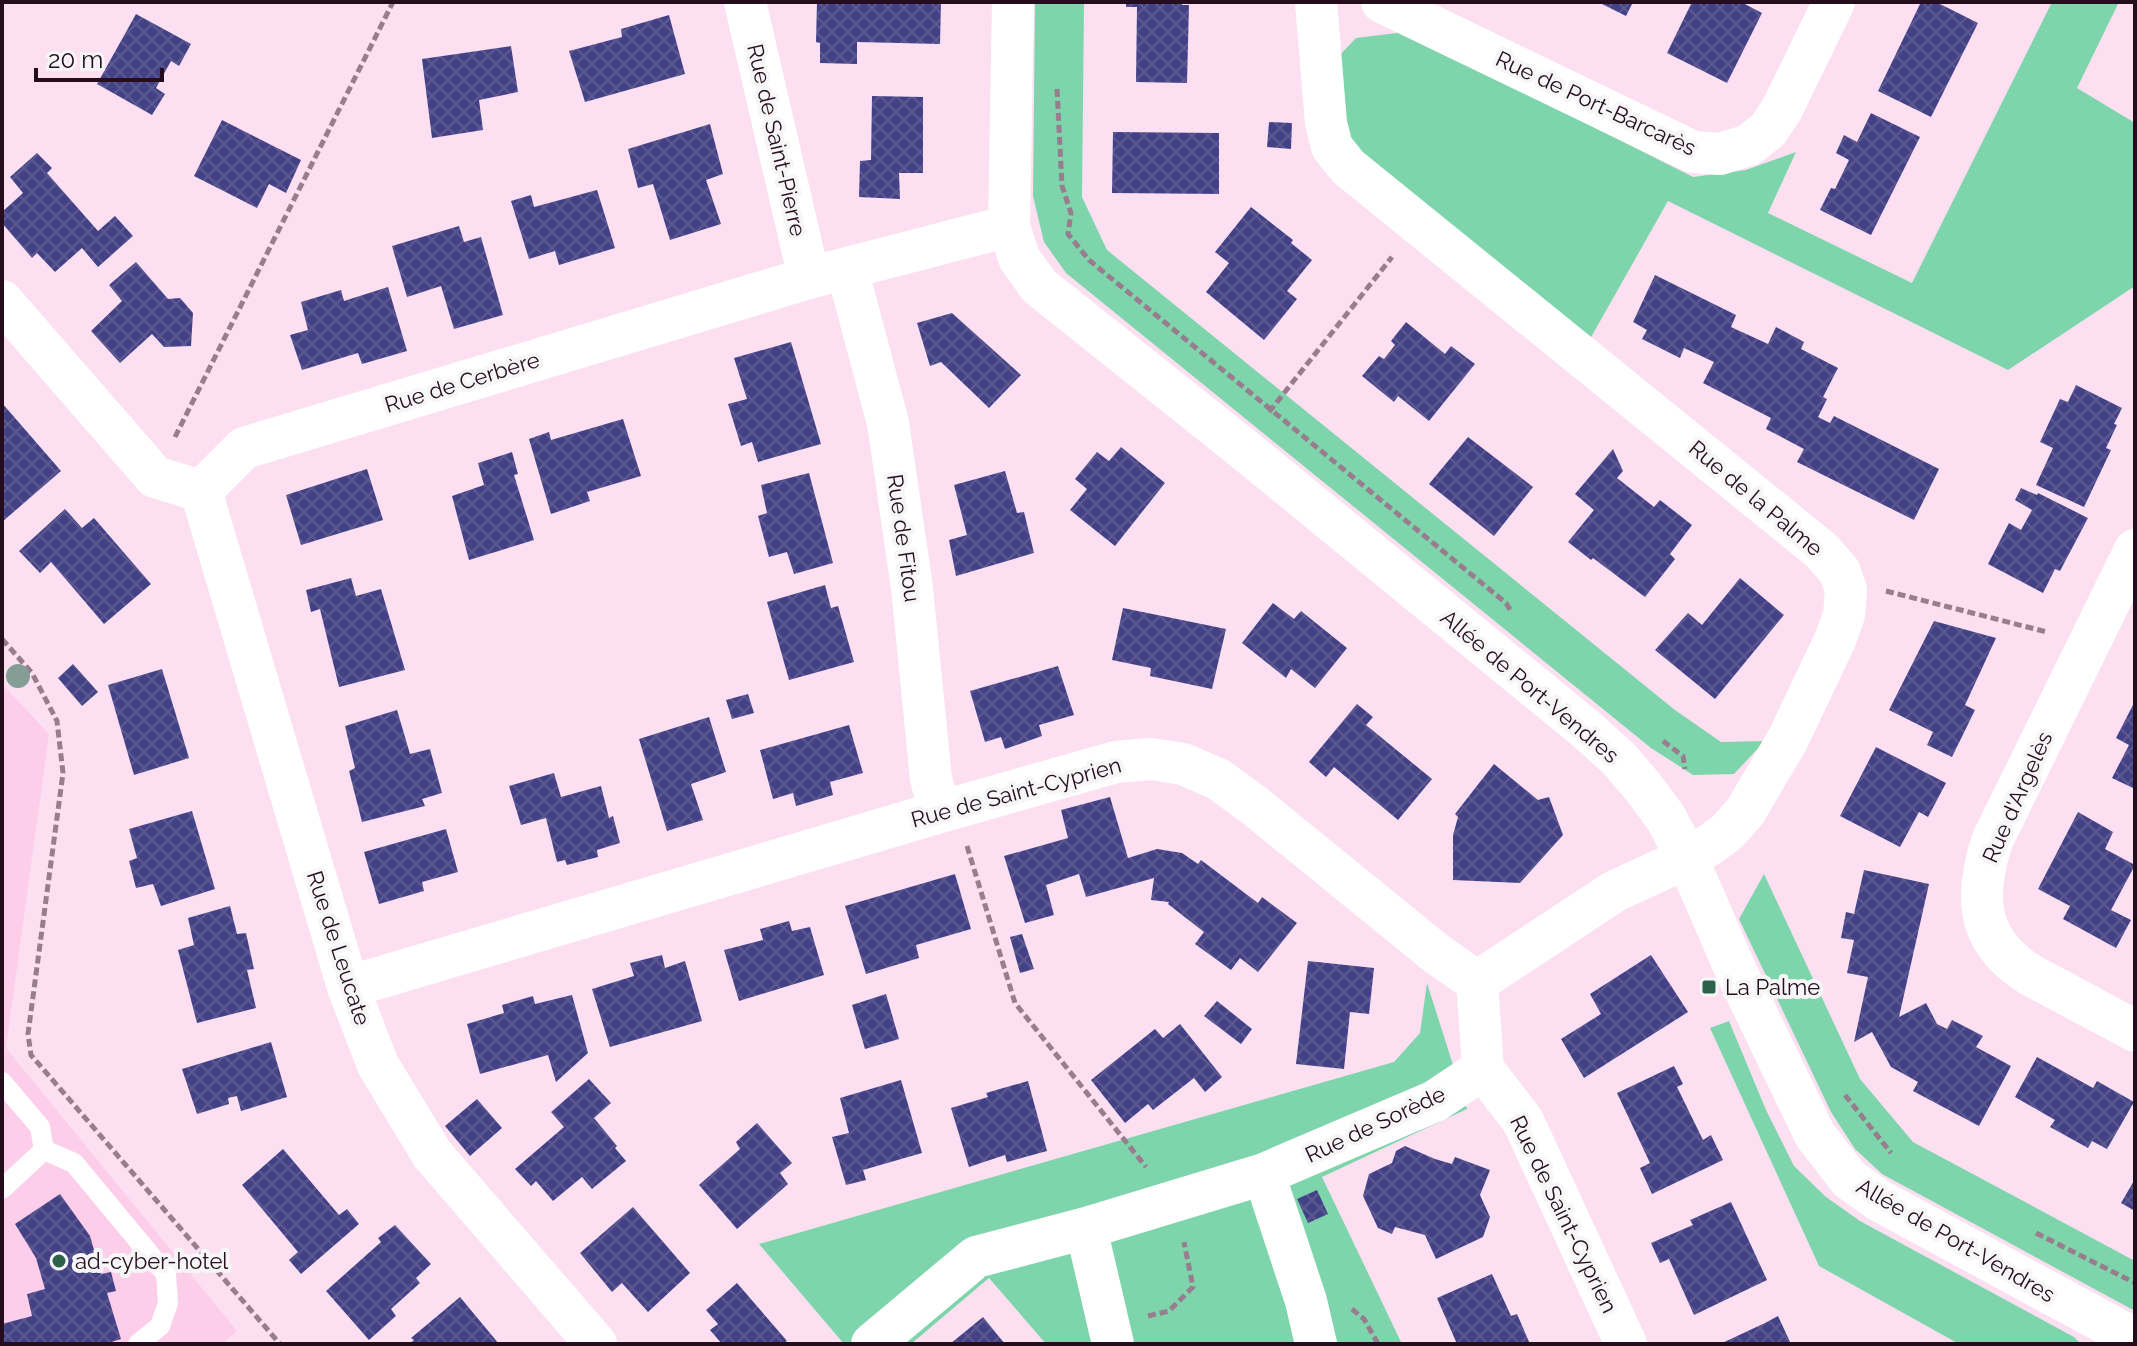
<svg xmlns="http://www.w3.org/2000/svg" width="2137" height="1346" font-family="Raleway,sans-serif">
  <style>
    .built { fill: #fcceea }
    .green { fill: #7ed5ab }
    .building { fill: url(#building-cross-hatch) }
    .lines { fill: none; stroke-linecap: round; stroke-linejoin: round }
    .path { stroke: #977d8e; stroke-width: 5; stroke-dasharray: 8 4; stroke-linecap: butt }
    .lane { stroke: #fff; stroke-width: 20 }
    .street { stroke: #fff; stroke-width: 42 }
    .tree { fill: #849d95 }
    .poi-dot { fill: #2b6249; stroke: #f6f6f6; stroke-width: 3 }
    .labels { text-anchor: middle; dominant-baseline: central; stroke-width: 8; stroke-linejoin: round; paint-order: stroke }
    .street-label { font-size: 22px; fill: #250d1d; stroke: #f6f6f6 }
    .poi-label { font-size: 22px; fill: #250d1d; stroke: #f6f6f6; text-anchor: start }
  </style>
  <defs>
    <pattern id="building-cross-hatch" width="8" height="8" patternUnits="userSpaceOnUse" patternTransform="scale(2)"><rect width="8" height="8" fill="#444286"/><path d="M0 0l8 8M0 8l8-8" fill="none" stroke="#5c5991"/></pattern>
  </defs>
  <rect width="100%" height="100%" fill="#fce0f1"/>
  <path class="built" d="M2,684L49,734L6,1048L237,1331L222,1344H2Z"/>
  <path class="green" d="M1035,2H1084L1082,197L1107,250L1675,710L1721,742L1765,741L1734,774L1693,775L1651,748L1066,273L1044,242L1033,196Z
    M2052,2H2119L2077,88L2135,123V286L2008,370L1668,201L1590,339L1361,158L1342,132L1337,58L1356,38L1405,32L1693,177L1746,170L1796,152L1768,213L1912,283Z
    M1764,874L1860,1079L1913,1142L2135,1261V1311L1882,1174L1855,1149L1831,1112L1739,919Z
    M1427,983L1467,1109L1322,1177L1402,1344H1046L989,1278L911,1344H844L759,1244L1394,1062L1420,1033Z
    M1729,1021L1766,1110L1794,1166L1826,1197L1860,1221L2074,1337L2081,1344H1959L1819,1266L1710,1028Z"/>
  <path class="building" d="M817,2H941L940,44L857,42V64L820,63V43L816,42Z
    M1126,2H1182V5H1189L1187,83L1136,82L1137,7H1126Z
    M1598,2H1633L1626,16Z
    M1692,2H1741L1762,13L1727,83L1667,53Z
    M1921,2H1936L1978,23L1931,117L1878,91Z
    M136,14L191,44L179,66L171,61L156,88L165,94L152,115L97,84Z
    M669,15L685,74L585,102L569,51L622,37L621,29Z
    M511,46L518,92L479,100L483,130L432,138L422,59Z
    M872,96L923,97V173H899L900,199L859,197L860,161L871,160Z
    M1871,113L1920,137L1871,235L1820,210L1831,188L1835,189L1849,160L1836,153L1844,135L1857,142Z
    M222,120L301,160L286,193L269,184L257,208L194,176Z
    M1269,122L1292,123L1291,149L1267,147Z
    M710,124L723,174L706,180L721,224L670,240L653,184L638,188L628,149Z
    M1113,132L1219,133V194L1112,193Z
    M37,153L52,168L47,173L98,231L115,216L133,236L98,267L82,248L55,272L37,253L32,258L2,223V212L23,193L10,177Z
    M597,190L615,248L559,265L555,251L529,259L511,201L531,195L534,207Z
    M1251,207L1293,240L1291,243L1312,260L1287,291L1297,299L1264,340L1206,292L1229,263L1215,252Z
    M459,226L464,242L481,237L503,315L454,329L441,286L407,297L392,246Z
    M136,262L168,299L180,298L193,313L191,346L164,347L152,334L120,363L91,331L122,301L109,285Z
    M1655,275L1736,315L1731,327L1768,344L1776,327L1804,342L1801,349L1838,368L1823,397L1827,399L1818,417L1830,423L1834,416L1939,469L1914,520L1797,462L1804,449L1766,429L1771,418L1703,383L1714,362L1684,348L1680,358L1642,339L1647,330L1633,322Z
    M388,287L407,351L362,364L358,353L302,370L290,335L308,330L301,302L341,290L344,301Z
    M952,313L1021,375L989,408L941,362L930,366L917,323Z
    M1406,322L1445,354L1451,346L1475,364L1429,421L1398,396L1394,402L1362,376L1379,356L1384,359L1395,345L1391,341Z
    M791,342L821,444L758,462L752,442L741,446L728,404L747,399L734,358Z
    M2076,385L2122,408L2114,424L2117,425L2106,448L2111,450L2084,507L2036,485L2053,448L2040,442L2060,399L2068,402Z
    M2,403L61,471L2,522Z
    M623,419L641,476L587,492L590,501L551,514L529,439L549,432L551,440Z
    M1468,437L1533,487L1494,536L1429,484Z
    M1121,447L1165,483L1115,546L1070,510L1087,489L1075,479L1097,452L1109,461Z
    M1613,449L1623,471L1617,478L1654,507L1660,500L1692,525L1670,554L1675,559L1645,597L1593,558L1591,560L1568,542L1594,510L1575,494Z
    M512,452L518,474L514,475L534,540L469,560L452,496L484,485L478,463Z
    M367,469L383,520L301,545L286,495Z
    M1005,471L1017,513L1024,512L1034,553L956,576L949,540L967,535L954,485Z
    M809,473L833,563L794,574L787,552L769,557L758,516L767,513L761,485Z
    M2021,488L2037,495L2038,493L2088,518L2060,571L2055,569L2043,593L1988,564L2009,523L2021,530L2032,510L2015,500Z
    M65,509L82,528L94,518L151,584L104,624L51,562L40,573L19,551Z
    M351,578L356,596L381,589L405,670L339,687L320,609L311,612L306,590Z
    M1740,578L1784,615L1715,699L1655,650L1688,613L1702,625Z
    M825,585L831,608L838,606L854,662L789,680L767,602Z
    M1273,603L1294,619L1301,611L1347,648L1315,688L1291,669L1286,678L1242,643Z
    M1123,608L1226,629L1212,689L1150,676L1151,668L1112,660Z
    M1934,621L1996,638L1965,705L1975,710L1952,757L1927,745L1933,732L1889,710Z
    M73,664L98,692L82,706L58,678Z
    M1058,666L1074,715L1039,725L1042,736L1005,749L1001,737L985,742L970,691Z
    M162,669L189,758L134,775L108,685Z
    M748,694L754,713L732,719L726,700Z
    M2135,701V789L2112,778L2129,745L2116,738Z
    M1357,704L1373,717L1366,725L1432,779L1398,820L1334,767L1326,777L1309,762Z
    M397,710L410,754L430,749L442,793L422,799L425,806L362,822L349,771L355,768L345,726Z
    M709,717L726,772L691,784L703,820L667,831L639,739Z
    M849,725L863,773L830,782L833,795L796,806L793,793L773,799L760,750Z
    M1876,747L1946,783L1928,817L1919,812L1900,847L1840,816Z
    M1494,764L1538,800L1549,797L1563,835L1520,883L1453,880V835L1458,817L1455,814Z
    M554,773L561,797L601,786L609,818L613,816L620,843L597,850L598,857L567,865L565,860L557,862L546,818L521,825L509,786Z
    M1110,797L1128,858L1157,849L1182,853L1198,864L1201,860L1258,903L1262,897L1297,923L1258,972L1240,958L1231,970L1195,944L1204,932L1168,904L1169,902L1151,900L1154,878L1086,897L1079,874L1046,885L1054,915L1025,923L1004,856L1068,838L1061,810Z
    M192,811L215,889L161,906L153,884L136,888L129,861L137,858L129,829Z
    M2078,812L2113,832L2105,849L2135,865L2111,910L2131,920L2116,948L2063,919L2070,906L2038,889Z
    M446,829L458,872L422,882L424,891L379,904L364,852Z
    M1864,870L1929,884L1899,1017L1926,1003L1937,1024L1947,1029L1952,1020L1983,1036L1976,1047L2011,1066L1979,1126L1913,1091L1918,1082L1891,1067L1872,1032L1854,1042L1868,977L1847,973L1854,940L1841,938L1846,912L1854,914Z
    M955,874L971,929L916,945L919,958L866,974L845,906Z
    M230,906L237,934L246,933L254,969L247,970L256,1008L197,1023L178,950L194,945L188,918Z
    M789,921L792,931L810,927L824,975L739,1001L724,950L763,940L760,929Z
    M1022,934L1034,969L1020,973L1010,937Z
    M662,955L665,968L685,961L702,1021L610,1047L592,989L634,976L630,963Z
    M1651,955L1688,1012L1584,1078L1561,1039L1601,1014L1590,994Z
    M1308,961L1374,968L1369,1014L1350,1012L1344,1069L1296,1064Z
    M886,994L899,1039L865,1049L852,1005Z
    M572,995L588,1053L556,1082L548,1055L480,1074L467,1024L504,1013L502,1005L533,996L535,1004Z
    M1217,1001L1252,1029L1241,1044L1204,1016Z
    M1180,1024L1222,1077L1205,1092L1194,1078L1153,1110L1148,1104L1125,1123L1091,1080L1155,1029L1163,1038Z
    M271,1042L287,1097L241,1111L237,1096L228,1098L229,1104L197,1114L182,1069Z
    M2037,1057L2093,1088L2097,1081L2134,1102L2107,1149L2092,1141L2088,1148L2050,1127L2055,1120L2015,1097Z
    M1674,1066L1683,1084L1677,1087L1703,1140L1711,1135L1723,1160L1652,1194L1640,1168L1650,1163L1617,1093Z
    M589,1079L611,1103L594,1118L617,1146L615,1148L626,1161L592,1189L582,1177L553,1201L536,1181L531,1186L515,1169L564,1127L551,1112Z
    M901,1080L922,1153L863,1170L866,1180L846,1185L832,1137L849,1133L840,1098Z
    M1028,1081L1047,1151L1007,1162L1005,1155L969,1167L951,1108L988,1097L986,1093Z
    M477,1099L502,1128L470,1156L445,1126Z
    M757,1123L792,1163L780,1173L788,1184L737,1229L699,1185L740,1149L736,1142Z
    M1405,1146L1435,1159L1452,1164L1455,1157L1490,1170L1480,1195L1490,1217L1483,1237L1436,1259L1425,1235L1395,1227L1392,1234L1378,1228L1363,1196L1369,1174L1392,1163L1396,1151Z
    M283,1149L339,1215L347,1209L359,1224L301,1274L289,1260L298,1252L242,1185Z
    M2135,1179V1211L2121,1203Z
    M1317,1190L1328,1214L1308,1223L1297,1199Z
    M60,1194L90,1236L101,1274L111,1272L116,1291L107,1293L121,1339L105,1344H2V1324L32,1316L27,1294L45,1289L36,1258L15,1224Z
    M1731,1202L1767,1280L1694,1315L1669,1259L1660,1263L1651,1243L1693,1225L1690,1220Z
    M633,1207L690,1273L648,1312L622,1283L612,1292L580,1253Z
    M395,1225L431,1264L416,1278L420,1283L391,1309L396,1316L369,1340L326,1291L381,1242L378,1238Z
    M1492,1274L1511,1316L1517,1314L1530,1344H1457L1437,1298Z
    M737,1283L787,1341L783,1344H722L710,1330L718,1324L706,1310Z
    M460,1297L499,1344H409L414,1340L411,1338Z
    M1778,1316L1791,1344H1720L1765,1323Z
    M983,1317L1005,1344H950Z"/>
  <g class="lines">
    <path class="path" d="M1057,89L1062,186L1071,213L1068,234L1089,260L1506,603L1511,611
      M1269,412L1392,257
      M175,437L393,2
      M1886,591L2047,632
      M2,639L32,673L57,721L63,773L28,1034L31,1055L280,1344
      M1663,741L1683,756L1685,769
      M967,846L1015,1003L1146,1167
      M1845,1095L1891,1153
      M2036,1233L2135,1283
      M1352,1309L1364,1319L1378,1344
      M1148,1316L1169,1311L1193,1287L1184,1242"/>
    <path class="lane" d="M2,1082L40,1127L44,1150L2,1189
      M44,1150L74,1163L166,1274L168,1303L160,1326L138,1344"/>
    <path class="street" d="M745,2L809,278
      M1013,2L1009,226L1019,258L1039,286L1241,447L1587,730L1619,759L1643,787L1666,818L1687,858L1736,971L1815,1135L1849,1179L1880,1201L2135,1339
      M1316,2L1326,123L1332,147L1348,167L1822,551L1840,572L1846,590L1844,615L1835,640L1788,739L1745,812L1727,832L1711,844L1687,858L1615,891L1477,982
      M1382,2L1693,152L1720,154L1749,145L1768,130L1782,109L1834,2
      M847,269L888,423L912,588L931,779L940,812
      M2,301L155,477L201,491L244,448L809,278L1009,226
      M201,491L348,987L378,1065L432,1154L596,1344
      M2135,550L1992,841C1975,894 1975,938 2026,972C2036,979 2048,984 2059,990C2084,1004 2110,1017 2135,1031
      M348,987L940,812L1116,762L1151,759L1183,764L1218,779L1255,806L1437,954L1477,982L1483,1069L1523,1121L1626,1344
      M1264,1174L1306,1301L1316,1344
      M1086,1228L1113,1344
      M872,1344L976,1257L1086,1228L1264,1174L1435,1101L1483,1069"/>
  </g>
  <circle class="tree" cx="18" cy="676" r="12"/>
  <g class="poi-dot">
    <rect x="1701" y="979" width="16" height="16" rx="4"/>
    <circle cx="59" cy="1261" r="8"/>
  </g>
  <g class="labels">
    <g class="street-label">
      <text transform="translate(1596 103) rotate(25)">Rue de Port-Barcarès</text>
      <text transform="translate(777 140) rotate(77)">Rue de Saint-Pierre</text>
      <text transform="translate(462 382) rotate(-17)">Rue de Cerbère</text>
      <text transform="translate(1756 498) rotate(40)">Rue de la Palme</text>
      <text transform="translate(904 538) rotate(82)">Rue de Fitou</text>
      <text transform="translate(1530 686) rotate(40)">Allée de Port-Vendres</text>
      <text transform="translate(1016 792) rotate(-15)">Rue de Saint-Cyprien</text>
      <text transform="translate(2017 797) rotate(-66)">Rue d'Argelès</text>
      <text transform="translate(339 948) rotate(72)">Rue de Leucate</text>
      <text transform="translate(1375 1124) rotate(-25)">Rue de Sorède</text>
      <text transform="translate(1564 1214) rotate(64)">Rue de Saint-Cyprien</text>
      <text transform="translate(1956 1240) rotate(30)">Allée de Port-Vendres</text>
    </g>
    <g class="poi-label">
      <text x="1725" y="987">La Palme</text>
      <text x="75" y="1261">ad-cyber-hotel</text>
    </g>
  </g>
  <rect width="2137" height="1346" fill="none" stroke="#250d1d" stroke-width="8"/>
  <path d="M36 68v12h126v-12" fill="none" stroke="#250d1d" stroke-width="4"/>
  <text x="48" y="68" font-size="24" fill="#250d1d" stroke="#f6f6f6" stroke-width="6" paint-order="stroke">20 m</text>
</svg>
